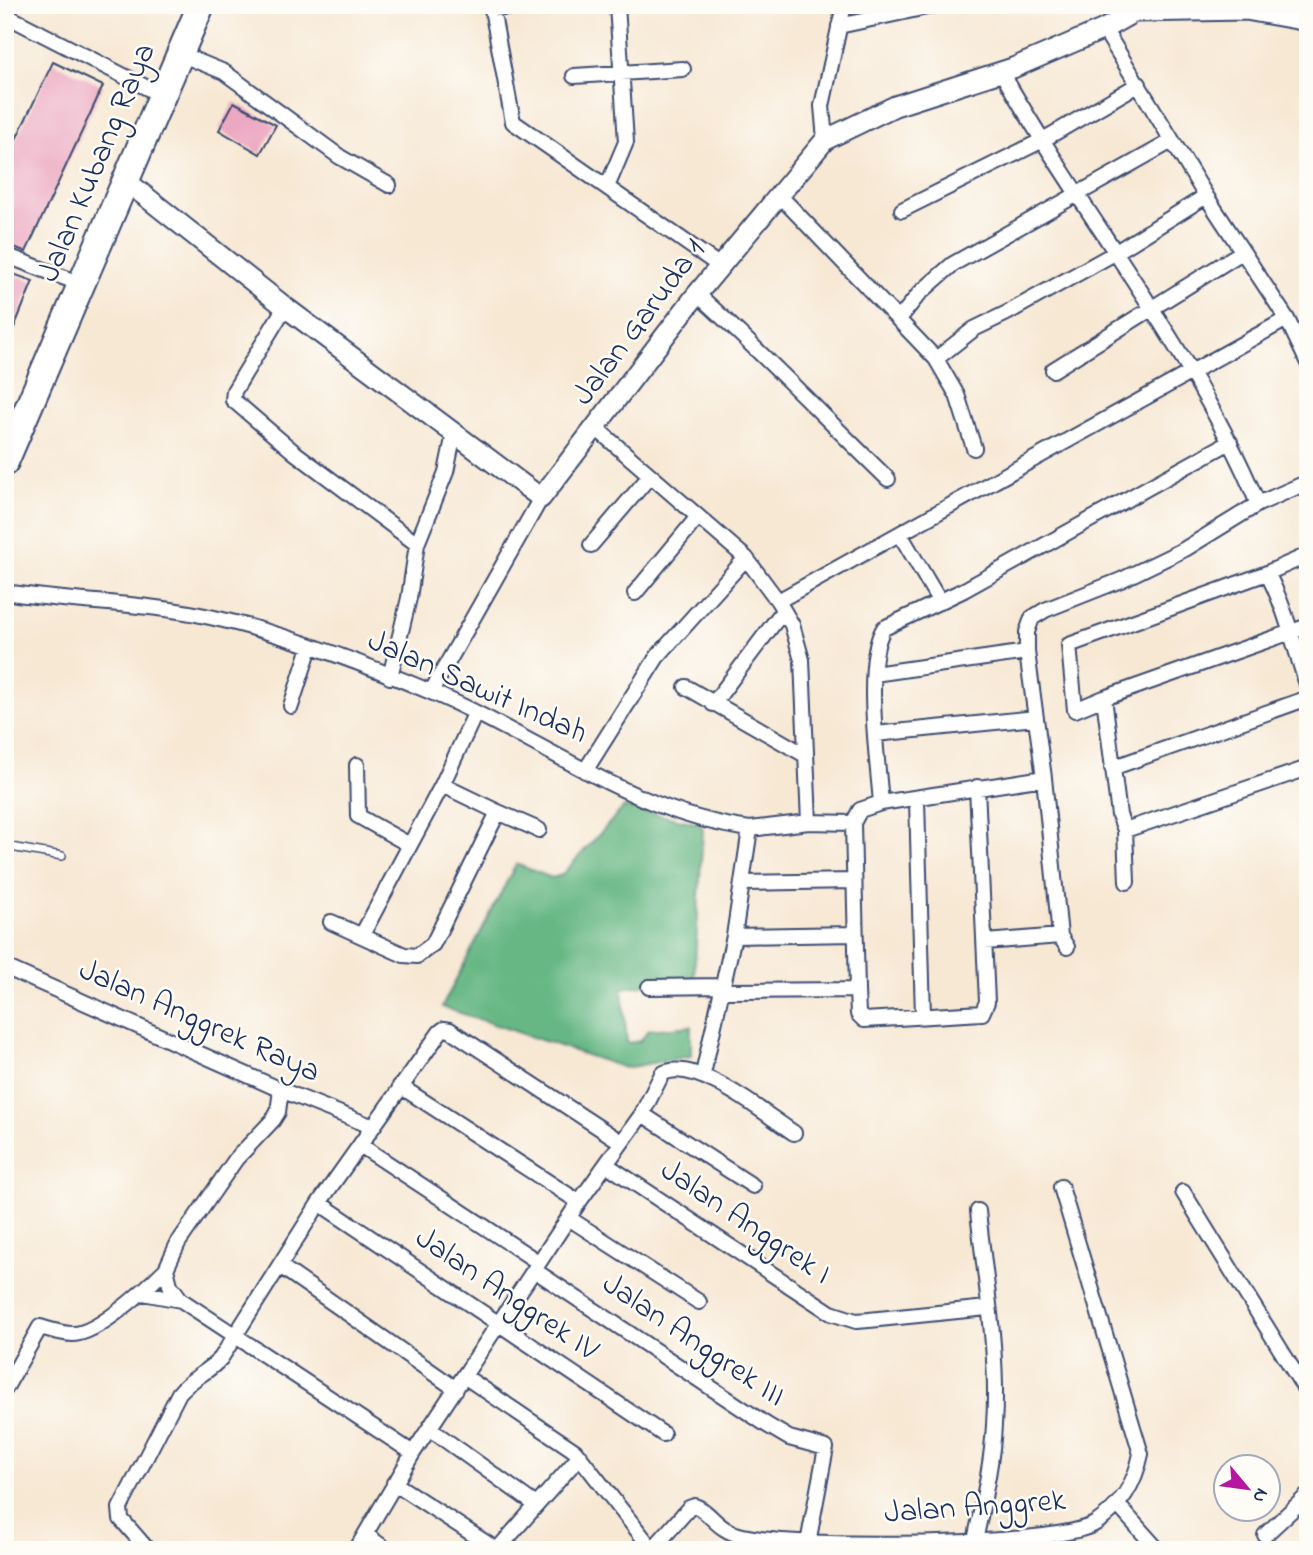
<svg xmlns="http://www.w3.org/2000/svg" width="1313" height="1555" font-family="'Indie Flower',sans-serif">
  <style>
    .forest { fill: #66b784; stroke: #407371; stroke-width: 2 }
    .building { fill: #eca7c1 }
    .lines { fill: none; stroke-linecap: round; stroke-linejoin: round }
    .lane-casing { stroke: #3c4b70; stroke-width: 10 }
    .street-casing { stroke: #3c4b70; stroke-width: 18 }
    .secondary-casing { stroke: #3c4b70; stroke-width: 23 }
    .highway-casing { stroke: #3c4b70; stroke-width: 30 }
    .lane { stroke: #fff; stroke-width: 7 }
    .street { stroke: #fff; stroke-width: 14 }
    .secondary { stroke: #fff; stroke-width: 19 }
    .highway { stroke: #fff; stroke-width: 26 }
    .labels { text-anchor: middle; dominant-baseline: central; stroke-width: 5; stroke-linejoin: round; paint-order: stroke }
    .street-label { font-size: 32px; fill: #1b2f5e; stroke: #fdfcf7 }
  </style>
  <rect width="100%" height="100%" fill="#fdfcf7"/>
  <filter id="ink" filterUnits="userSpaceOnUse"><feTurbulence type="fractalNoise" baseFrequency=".0143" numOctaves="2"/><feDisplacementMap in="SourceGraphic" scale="14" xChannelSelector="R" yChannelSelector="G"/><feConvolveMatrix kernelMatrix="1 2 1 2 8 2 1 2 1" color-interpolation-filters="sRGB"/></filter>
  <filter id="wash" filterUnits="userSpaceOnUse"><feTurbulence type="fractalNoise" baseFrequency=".00686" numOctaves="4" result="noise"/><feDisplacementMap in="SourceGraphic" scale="28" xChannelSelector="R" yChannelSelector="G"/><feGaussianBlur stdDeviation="1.57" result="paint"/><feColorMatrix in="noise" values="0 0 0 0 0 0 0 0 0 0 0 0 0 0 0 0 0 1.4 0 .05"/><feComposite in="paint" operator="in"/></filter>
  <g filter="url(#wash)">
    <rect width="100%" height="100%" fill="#f7e8d4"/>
    <path class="forest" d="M624,807L700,824L703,830L694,978L622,988L627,1043L640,1041L649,1030L691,1026V1056L625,1068L442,1007L516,864L552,878L562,875Z"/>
    <g id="blocks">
      <path class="building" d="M53,62L103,86L26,252L5,243V162Z
        M234,102L276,125L260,154L219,130Z
        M5,271L33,281L5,350Z"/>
    </g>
  </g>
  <g filter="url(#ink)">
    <use href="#blocks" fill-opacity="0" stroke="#3c4b70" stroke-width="2"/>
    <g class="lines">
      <defs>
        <path id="lane" d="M5,846L62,856"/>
        <path id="street" d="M534,5L492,9L513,122L720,266
          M5,15L163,96
          M839,26L936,5
          M1104,29L1206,196L1287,319L1308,363
          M180,54L224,72L340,157L389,185
          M1001,71C1083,216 1194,350 1258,504
          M574,76L683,69
          M825,140L822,106L844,5
          M607,187L626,142L617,5
          M780,196L936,359L957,395L974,448
          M902,210L1041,141L1139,84
          M5,255L81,284
          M697,294C763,353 824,417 888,479
          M285,307L234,391L233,400L294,452L417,544
          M899,319L919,294L953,264L1172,141
          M936,359L974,329L1007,313L1113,254L1206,196
          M1053,370L1242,252
          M597,429L746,558L778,601L792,625L802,660L809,822
          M900,534L940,602
          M591,545L649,477
          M1267,573C1287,610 1294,648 1308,687
          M5,592C73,603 143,602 210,617C284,633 360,662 431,692C537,736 633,814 750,829
          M635,593L697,518
          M778,601L1287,319
          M874,674L1027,652
          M390,677L409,598L417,544L446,472L454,434
          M686,687L805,755
          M431,692L541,498
          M1104,698L1308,626
          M713,704L783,611
          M291,706L310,647
          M875,734L1036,718
          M357,765L358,816L408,844
          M1112,768L1308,698
          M585,771L657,657L746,558
          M917,800L923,1016
          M881,803C878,763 863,660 884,628L964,590L1230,442
          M498,812L539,830
          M853,823L857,990
          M1125,830L1308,768
          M1127,882L1125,830L1119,815L1104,698L1075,710L1069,645L1267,573L1308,555
          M742,883L854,881
          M331,922L404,955L417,956L433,944L498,812L442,785
          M362,935L442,785L475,714
          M734,936L855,934
          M985,942L1060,936
          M1067,947L1060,936L1044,778L1027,652V632L1032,618L1045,610L1121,580L1185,549L1258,504L1308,482
          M5,967L281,1090L371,1126
          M649,987L723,986
          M722,991L857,990L858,1014L864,1020L982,1013L987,1002L977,787
          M703,1074L734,936L750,829L809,822L853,823L860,810L881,803L1044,778
          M400,1086L579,1202
          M281,1090L278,1112L273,1120L236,1159L178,1243L166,1269L170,1285L181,1300L413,1453
          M642,1114L753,1186
          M360,1145L538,1262
          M607,1165L831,1313L856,1321L869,1320L987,1308
          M1183,1192L1308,1394
          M319,1203L663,1434
          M570,1219L699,1302
          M280,1266L456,1389
          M534,1270L767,1425L789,1438L826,1448L808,1543
          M143,1293L181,1300
          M464,1376L575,1451L652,1549
          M5,1389L40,1327C51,1330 62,1334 73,1334C98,1334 148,1287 166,1269
          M430,1429L536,1505
          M394,1483L497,1550
          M1117,1504L1158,1550
          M366,1535L387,1550
          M1265,1535L1308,1495
          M975,1541C983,1502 992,1464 994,1425C999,1354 985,1281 978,1211
          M148,1550L121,1519L120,1508L179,1393C191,1378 208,1373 221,1358L319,1203L440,1032L444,1029L450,1030L621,1142
          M356,1550L413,1453L579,1202L642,1114L662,1074C694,1055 766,1115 794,1133
          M497,1550L580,1456
          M652,1550L689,1508L695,1506C712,1512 715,1530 743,1536C792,1548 1059,1548 1096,1523C1122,1506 1135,1483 1141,1454L1061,1187"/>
        <path id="secondary" d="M126,181L285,307L541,498L697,294L825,140L895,106L1013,68L1104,29L1134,12L1246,10L1308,21"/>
        <path id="highway" d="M5,462L201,5"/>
      </defs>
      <use href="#lane" class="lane-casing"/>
      <use href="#street" class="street-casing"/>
      <use href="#secondary" class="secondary-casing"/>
      <use href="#highway" class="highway-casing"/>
      <use href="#lane" class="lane"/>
      <use href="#street" class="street"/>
      <use href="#secondary" class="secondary"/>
      <use href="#highway" class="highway"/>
    </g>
  </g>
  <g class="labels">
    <g class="street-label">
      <text transform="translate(98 163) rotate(-67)">Jalan Kubang Raya</text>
      <text transform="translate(640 323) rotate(-53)">Jalan Garuda 1</text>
      <text transform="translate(477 688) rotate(24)">Jalan Sawit Indah</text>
      <text transform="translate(199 1022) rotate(24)">Jalan Anggrek Raya</text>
      <text transform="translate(745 1223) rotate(34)">Jalan Anggrek I</text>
      <text transform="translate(506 1295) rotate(34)">Jalan Anggrek IV</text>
      <text transform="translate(693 1341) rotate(34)">Jalan Anggrek III</text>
      <text transform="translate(975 1508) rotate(-4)">Jalan Anggrek</text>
    </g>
  </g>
  <rect width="1313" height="1555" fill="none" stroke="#fdfcf7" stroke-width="28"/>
  <g transform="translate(1247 1488) rotate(119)"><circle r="33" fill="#fdfcf7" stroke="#a3aaba" stroke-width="2"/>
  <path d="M0-5L12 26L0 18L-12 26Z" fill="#b5179e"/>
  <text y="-10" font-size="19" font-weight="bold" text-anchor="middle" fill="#1b2f5e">N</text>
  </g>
</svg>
